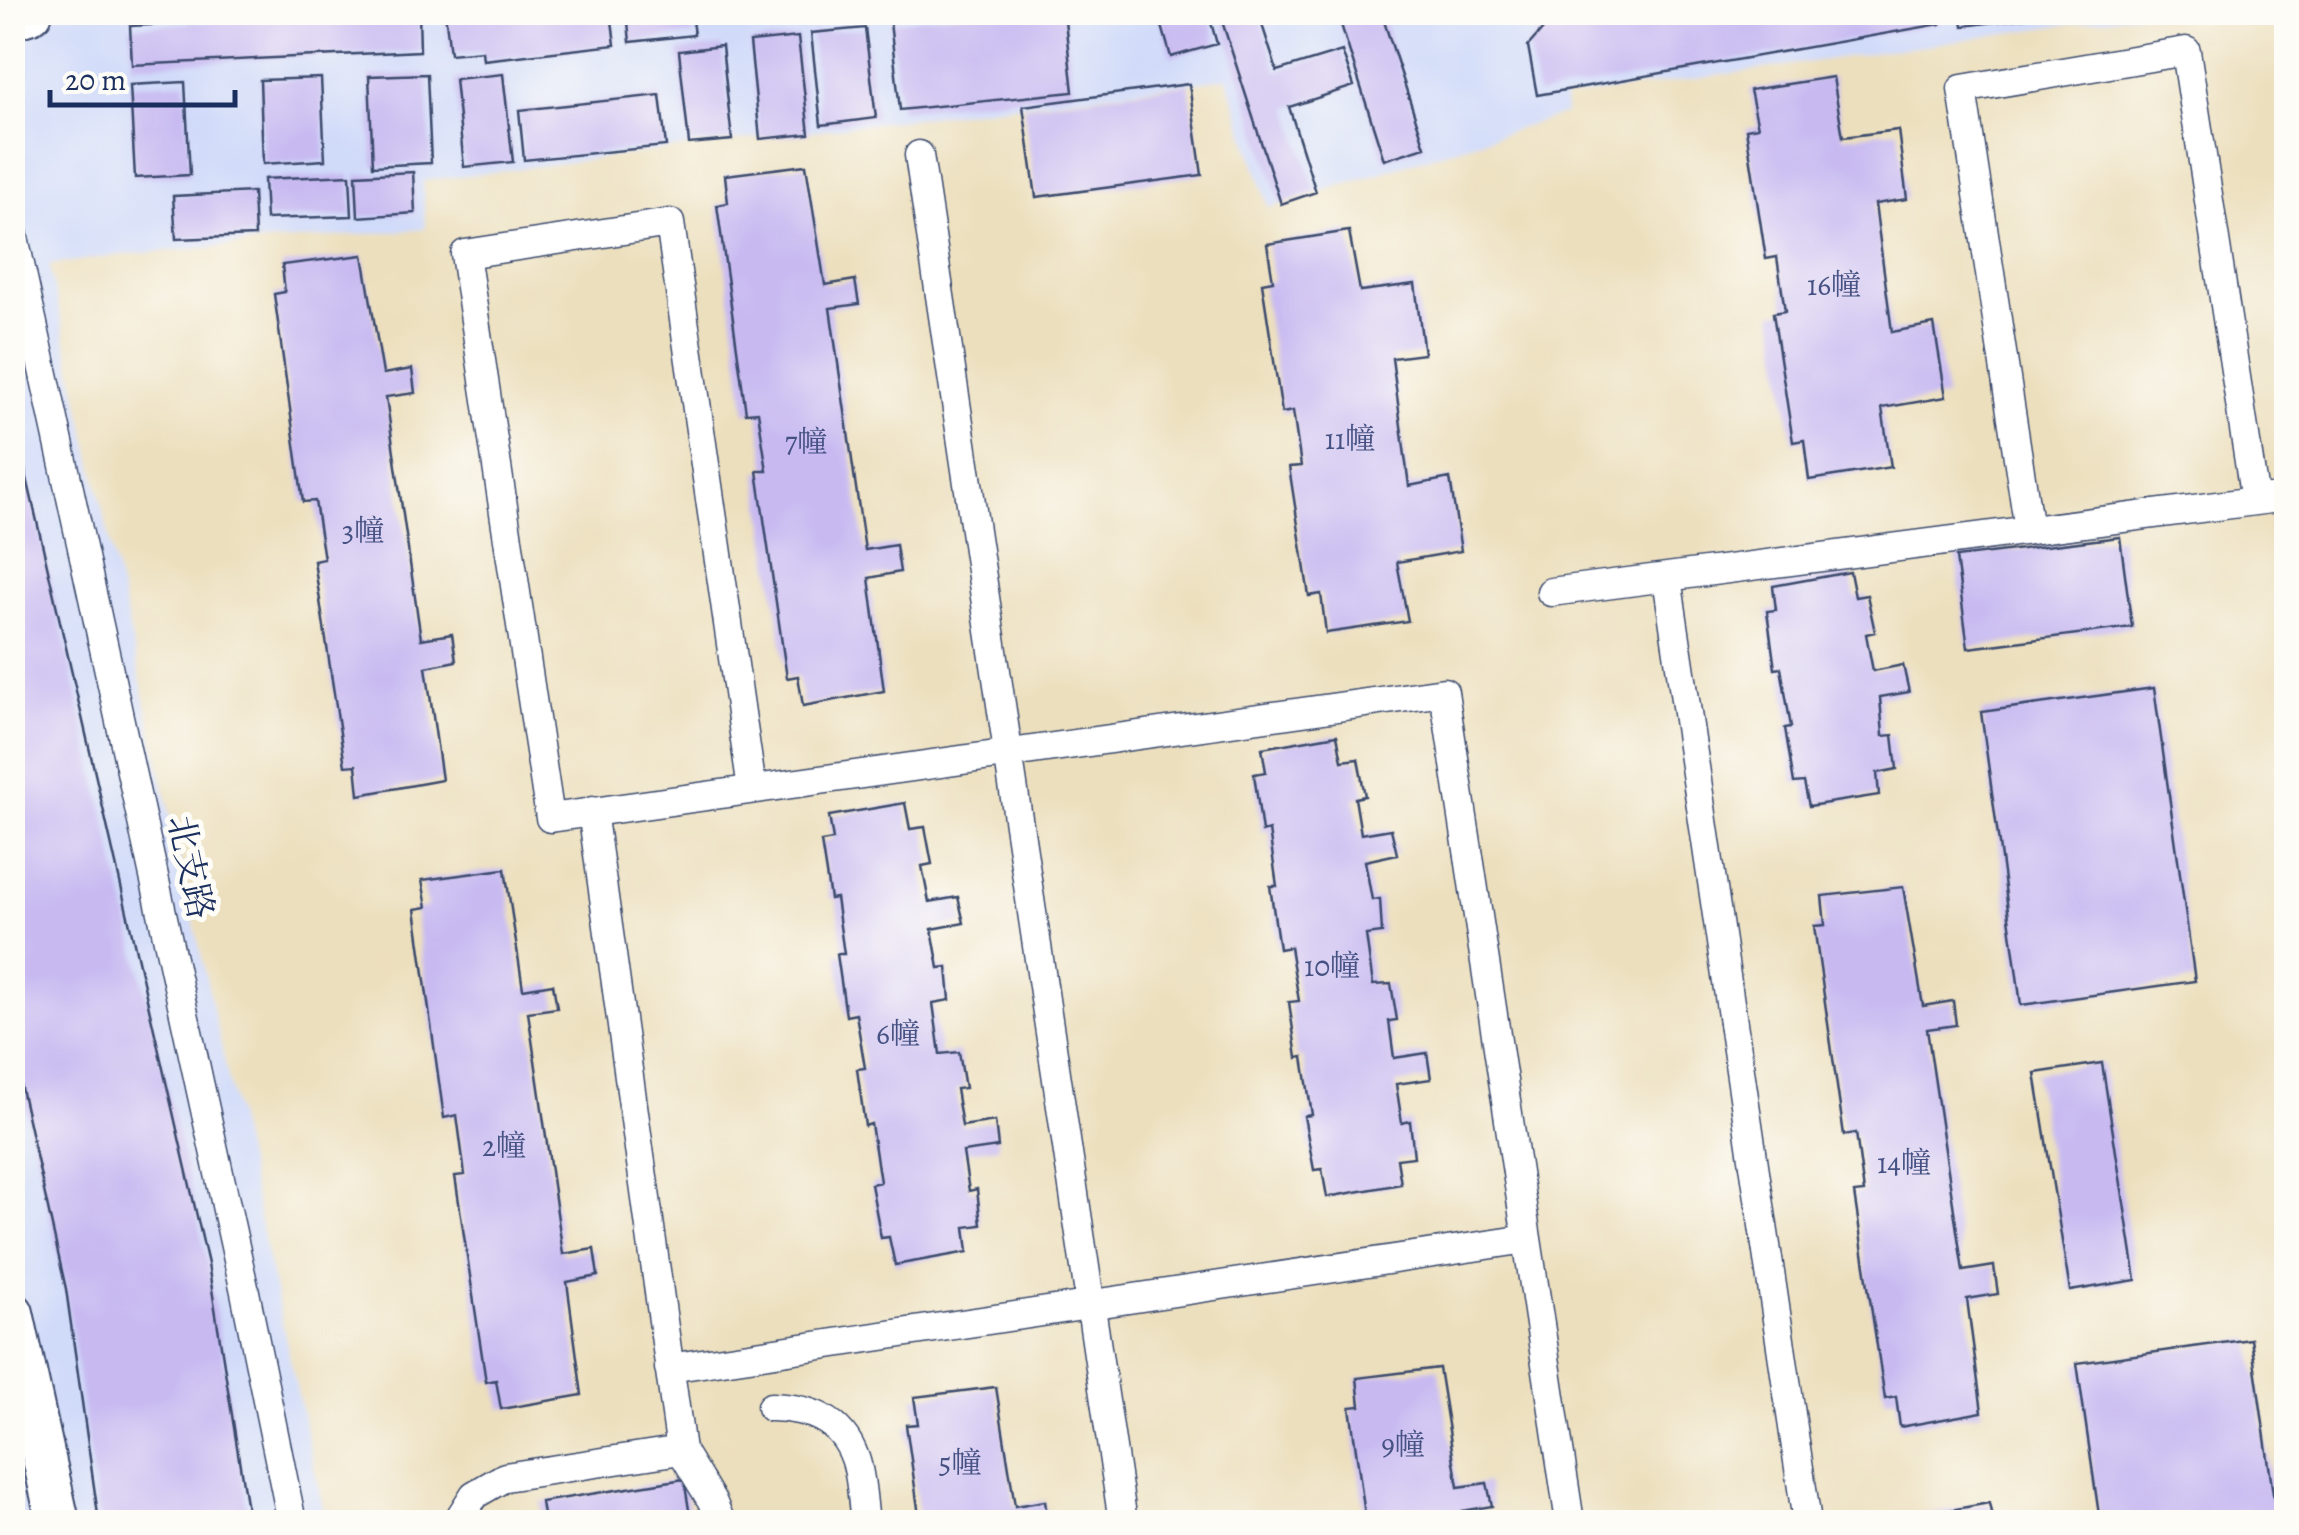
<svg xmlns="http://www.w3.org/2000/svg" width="2299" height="1535" font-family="Alegreya,'Noto Serif SC',serif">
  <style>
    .built { fill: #d0daf9 }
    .building { fill: #c8baf1 }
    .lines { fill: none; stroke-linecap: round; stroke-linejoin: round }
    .service-casing { stroke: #3a496c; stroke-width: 31 }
    .pedestrian-casing { stroke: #3a496c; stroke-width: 46 }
    .service { stroke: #fff; stroke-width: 28 }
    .pedestrian { stroke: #fff; stroke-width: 42 }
    .labels { text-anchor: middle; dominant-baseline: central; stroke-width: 10; stroke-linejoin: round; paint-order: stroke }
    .number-label { font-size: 30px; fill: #465283 }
    .street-label { font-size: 35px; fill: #1b2f5e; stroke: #fdfcf7 }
  </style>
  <rect width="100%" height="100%" fill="#fdfcf7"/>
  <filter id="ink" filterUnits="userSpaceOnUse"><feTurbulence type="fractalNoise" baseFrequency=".01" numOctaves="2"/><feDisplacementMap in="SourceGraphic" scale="20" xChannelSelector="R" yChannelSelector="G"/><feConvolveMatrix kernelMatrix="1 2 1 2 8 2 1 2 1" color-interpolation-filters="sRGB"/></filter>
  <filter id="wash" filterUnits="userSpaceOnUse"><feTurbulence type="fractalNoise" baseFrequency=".0048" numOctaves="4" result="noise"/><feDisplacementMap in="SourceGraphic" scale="40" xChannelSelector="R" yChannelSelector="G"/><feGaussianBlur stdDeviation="2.25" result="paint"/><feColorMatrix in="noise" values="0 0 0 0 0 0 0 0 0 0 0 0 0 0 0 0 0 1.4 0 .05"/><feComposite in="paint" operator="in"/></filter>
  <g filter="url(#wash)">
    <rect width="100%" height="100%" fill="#ecdfbd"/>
    <path class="built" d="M12,13H2145L1564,98L1565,114L1269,208L1227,78L423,181L425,229L121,255L49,265L326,1522H13Z"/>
    <g id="blocks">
      <path class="building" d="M419,12L420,51L132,65L130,26Z
        M445,12H611L615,45L483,60L482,51L450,54Z
        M627,12H691L694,35L630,42Z
        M751,12H860V15L752,27Z
        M971,12H1064L1073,92L900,110L890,22Z
        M1158,12H1208L1217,44L1171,57Z
        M1219,12H1258L1277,71L1342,51L1354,86L1289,107L1316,192L1281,204Z
        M1337,12H1381L1425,147L1384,160Z
        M1558,12H1939L1940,24L1537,95L1528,46Z
        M1961,12H2048V15L1963,26Z
        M865,28L876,118L821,125L811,33Z
        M798,37L809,134L760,139L750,42Z
        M722,46L732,140L689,144L679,51Z
        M427,74L431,163L373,166L369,76Z
        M503,74L513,162L464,167L455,79Z
        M1833,77L1843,137L1898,130L1907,199L1875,204L1892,332L1934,324L1946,397L1882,408L1891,467L1809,480L1804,440L1793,442L1773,313L1785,311L1777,257L1766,259L1746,129L1758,127L1750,90Z
        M321,78L325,160L263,164L260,80Z
        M185,82L190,175L135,178L130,85Z
        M1189,84L1202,175L1036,197L1023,106Z
        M660,95L666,146L524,160L519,110Z
        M806,165L825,285L855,280L859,304L830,308L865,550L896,545L900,572L869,578L884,691L803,706L798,676L787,678L757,471H767L758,412L746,413L717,205L728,203L725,175Z
        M413,172L415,213L358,217L356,175Z
        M350,175L352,216L266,219L264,179Z
        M253,192L255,236L176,239L173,196Z
        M1349,231L1360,291L1415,284L1424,354L1392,358L1409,486L1450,478L1461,551L1397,562L1408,621L1326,633L1321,594L1309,596L1289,467L1301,466L1293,411L1282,413L1262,283L1273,281L1267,244Z
        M363,255L383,374L412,369L415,393L386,397L421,639L452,634L456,661L426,667L442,780L359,795L356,765L345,766L314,561L324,559L315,501L303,502L274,294L285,292L282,265Z
        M12,413L208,1264L249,1522H99L66,1289L12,1048Z
        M2120,537L2132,627L1968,648L1956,557Z
        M1850,572L1855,597L1867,595L1875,632L1866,634L1873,671L1903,665L1909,692L1880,697L1883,736L1893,735L1897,769L1877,773L1879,795L1809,806L1804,782L1794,783L1785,728L1791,727L1781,668L1775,669L1767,611L1776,610L1773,586Z
        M2154,688L2195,981L2021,1005L1981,712Z
        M1337,735L1342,761L1358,759L1365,796L1355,798L1361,834L1391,829L1397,854L1365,861L1372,900L1380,899L1382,933L1366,935L1373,985L1391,984L1397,1020L1389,1021L1394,1058L1427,1053L1431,1079L1396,1084L1402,1123L1410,1121L1414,1157L1397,1159L1401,1184L1327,1197L1322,1169L1314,1170L1304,1116L1312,1115L1303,1057L1297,1058L1289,1002L1299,1001L1290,947L1279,949L1270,886H1277L1269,830L1262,832L1254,774L1266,772L1262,748Z
        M905,803L910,829L925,827L932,864L922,866L929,902L958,897L964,923L932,929L939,968L947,967L950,1000L933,1003L940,1054L959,1052L965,1088L956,1089L962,1126L995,1121L998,1147L963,1152L969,1191L977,1189L981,1225L965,1227L968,1252L895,1265L889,1237L881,1238L871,1184L880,1182L871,1124L865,1126L857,1069L865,1068L856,1014L846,1016L837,954H844L836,898L830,899L821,842L833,840L829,816Z
        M505,869L523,989L553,984L557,1008L528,1012L563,1254L594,1249L598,1276L567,1282L582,1395L501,1409L496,1380L486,1382L455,1176L465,1175L457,1115L444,1118L415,909L427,907L422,880Z
        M1903,887L1923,1006L1953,1001L1956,1025L1927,1029L1963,1271L1994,1266L1998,1294L1967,1299L1982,1412L1900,1427L1896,1397L1885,1399L1854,1193L1864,1192L1856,1133L1844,1135L1814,926L1825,925L1822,896Z
        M2102,1063L2136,1280L2070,1291L2035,1073Z
        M2251,1339L2277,1522H2100L2077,1363Z
        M1439,1368L1458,1487L1487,1483L1492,1506L1462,1511L1464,1522H1366L1350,1407L1360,1406L1357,1378Z
        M996,1387L1015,1506L1045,1501L1048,1522H920L906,1425L918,1424L914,1397Z
        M684,1479L691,1522H544L541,1502Z
        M1989,1503L1993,1522H1913L1912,1517Z"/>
    </g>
  </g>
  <g filter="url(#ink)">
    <use href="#blocks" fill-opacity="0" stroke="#3a496c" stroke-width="2.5"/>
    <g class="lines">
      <defs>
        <path id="service" d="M919,155L1123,1522
          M12,228L245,1292L292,1522
          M2029,530L1962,89L2186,51L2255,501
          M1667,578L1807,1522
          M1551,592L2286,497
          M752,789L670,223L465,254L550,818L1444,692L1570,1522
          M669,1368L1527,1239
          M771,1407C808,1408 841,1418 855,1458C862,1477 862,1502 865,1522
          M681,1450L712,1501L721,1522
          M457,1522L474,1495L505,1477L681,1450L592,811"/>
        <path id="pedestrian" d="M12,18L31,12
          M12,1313L58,1522"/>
      </defs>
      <use href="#service" class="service-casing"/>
      <use href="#pedestrian" class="pedestrian-casing"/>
      <use href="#service" class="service"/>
      <use href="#pedestrian" class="pedestrian"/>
    </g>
  </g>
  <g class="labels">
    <g class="number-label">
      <text x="1834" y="285">16幢</text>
      <text x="1350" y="439">11幢</text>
      <text x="806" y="442">7幢</text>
      <text x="363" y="531">3幢</text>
      <text x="1332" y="966">10幢</text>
      <text x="898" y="1034">6幢</text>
      <text x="504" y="1146">2幢</text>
      <text x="1904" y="1163">14幢</text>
      <text x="1403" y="1445">9幢</text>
      <text x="960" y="1463">5幢</text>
    </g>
    <g class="street-label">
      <text transform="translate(191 867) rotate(78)">北支路</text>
    </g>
  </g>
  <rect width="2299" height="1535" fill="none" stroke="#fdfcf7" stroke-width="50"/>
  <path d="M50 90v15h185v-15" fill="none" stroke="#1b2f5e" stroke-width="5"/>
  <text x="65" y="90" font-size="30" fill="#1b2f5e" stroke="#fdfcf7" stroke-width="8" paint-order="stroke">20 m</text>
</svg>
